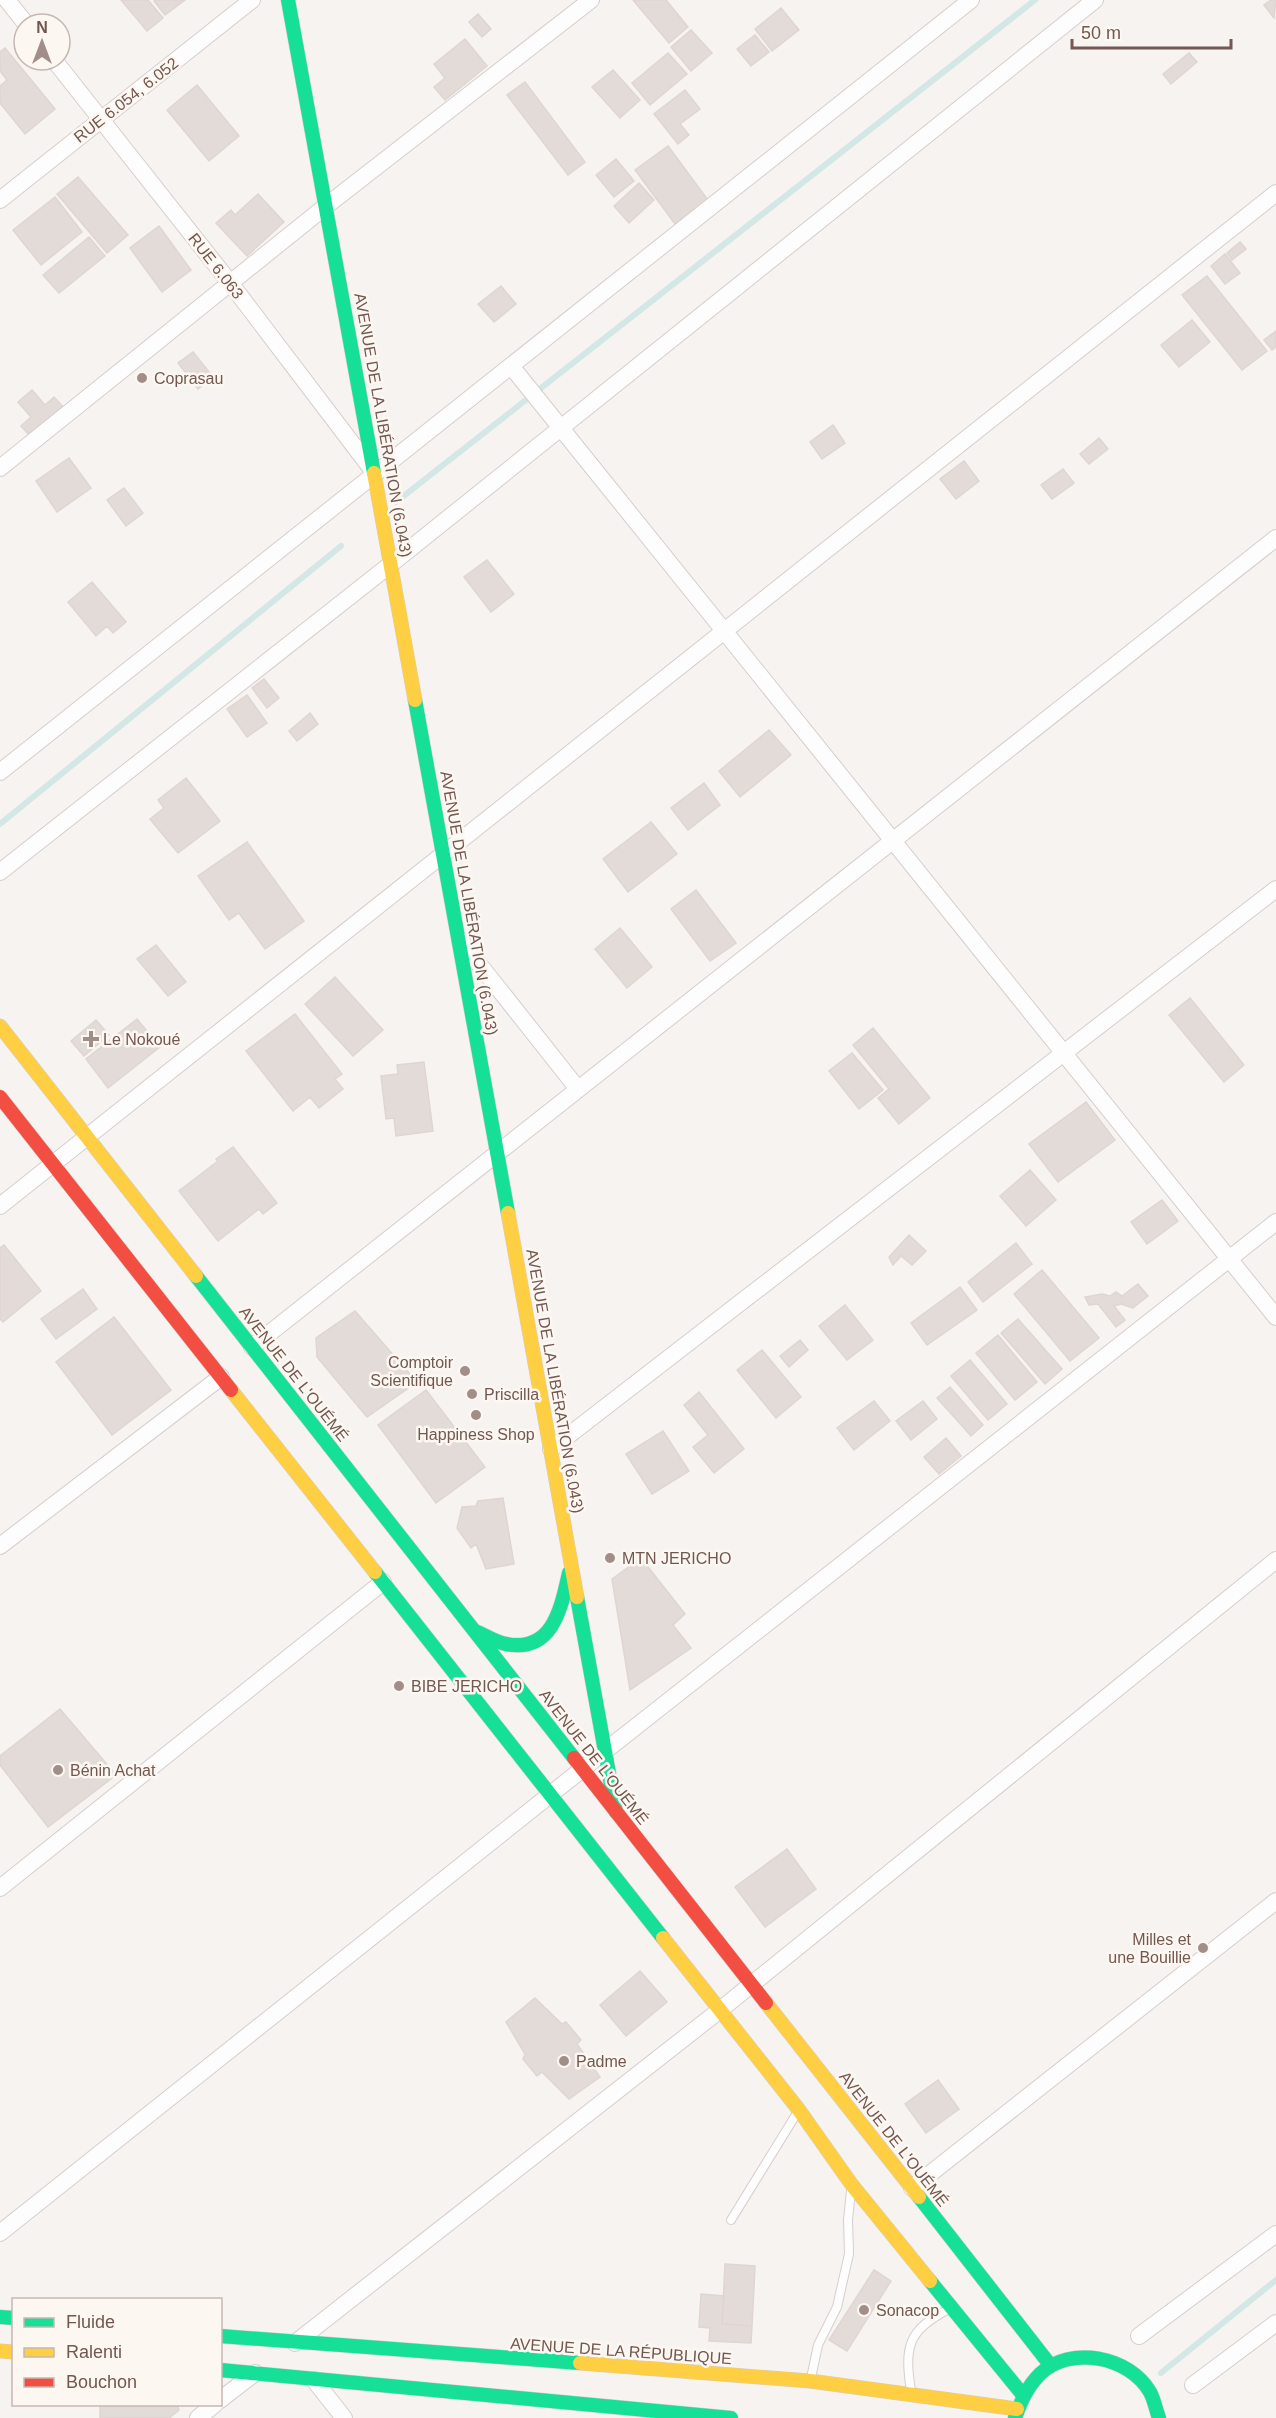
<svg xmlns="http://www.w3.org/2000/svg" width="1276" height="2418" font-family="Helvetica,sans-serif">
  <style>
    .lines { fill: none; stroke-linecap: round; stroke-linejoin: round }
    .stream { stroke: #d2e7e6; stroke-width: 6 }
    .building { fill: #e3dbd7; stroke: #dfd5d2; stroke-width: 1.5 }
    .lane-casing { stroke: #d6cecc; stroke-width: 10 }
    .street-casing { stroke: #d6cecc; stroke-width: 18 }
    .fast-casing { stroke: #d6cecb; stroke-width: 15 }
    .slow-casing { stroke: #d6cecb; stroke-width: 15 }
    .jam-casing { stroke: #d6cecb; stroke-width: 15 }
    .lane { stroke: #fefdfd; stroke-width: 8 }
    .street { stroke: #fefdfd; stroke-width: 16 }
    .fast { stroke: #16e098; stroke-width: 14 }
    .slow { stroke: #ffcf43; stroke-width: 14 }
    .jam { stroke: #f24e42; stroke-width: 14 }
    .poi-dot { fill: #a18e89; stroke: #fdf7f2; stroke-width: 2 }
    .labels { text-anchor: middle; dominant-baseline: central; stroke-width: 5; stroke-linejoin: round; paint-order: stroke }
    .street-label { font-size: 16px; fill: #735751; stroke: #fdf7f2 }
    .poi-label { font-size: 16px; fill: #735751; stroke: #fdf7f2; text-anchor: start }
  </style>
  <rect width="100%" height="100%" fill="#f6f3f0"/>
  <g class="lines">
    <path class="stream" d="M396,502L1035,0
      M0,824L341,546
      M1161,2373L1276,2280"/>
  </g>
  <path class="building" d="M121,0H148L163,18L147,31Z
    M155,0H185L165,15L154,1Z
    M633,0H666L688,27L669,43Z
    M1271,0H1276L1274,18L1264,5Z
    M781,8L799,30L772,51L755,29Z
    M478,14L491,29L482,37L469,22Z
    M691,30L712,53L691,71L671,47Z
    M755,35L769,52L751,66L737,49Z
    M465,39L487,66L445,100L434,87L445,78L434,64Z
    M5,48L55,109L25,134L0,103V86L7,80L0,71V52Z
    M668,53L687,74L650,105L632,83Z
    M1189,53L1197,62L1171,84L1163,74Z
    M613,70L640,100L620,118L592,87Z
    M525,82L585,162L568,175L507,95Z
    M197,85L239,136L209,161L167,110Z
    M685,90L700,109L680,124L689,135L678,144L654,114Z
    M668,146L708,200L675,224L635,170Z
    M616,159L634,181L614,197L596,175Z
    M78,177L128,235L107,253L57,194Z
    M639,183L654,200L629,223L614,206Z
    M258,194L284,222L247,256L216,223L231,210L235,215Z
    M55,197L82,232L41,265L13,230Z
    M159,226L191,270L162,292L130,248Z
    M89,237L105,256L59,293L43,275Z
    M1240,242L1246,249L1232,260L1227,253Z
    M1225,254L1240,273L1225,284L1211,266Z
    M1207,276L1267,351L1242,370L1182,295Z
    M501,286L516,304L494,322L478,304Z
    M1192,320L1210,342L1179,367L1161,345Z
    M1276,331V347L1272,350L1264,340Z
    M193,352L213,377L198,389L178,363Z
    M32,390L45,405L54,397L65,409L32,438L21,426L31,417L18,402Z
    M833,425L845,443L822,459L810,442Z
    M1099,438L1108,449L1089,464L1080,454Z
    M69,458L91,488L57,512L36,481Z
    M964,461L979,481L956,499L940,479Z
    M1063,469L1074,483L1052,499L1041,485Z
    M124,488L143,513L126,526L107,500Z
    M487,560L514,594L491,612L464,577Z
    M92,582L126,622L113,633L107,626L96,636L68,602Z
    M264,679L279,698L267,708L252,688Z
    M247,695L267,723L247,737L227,709Z
    M310,713L318,724L297,741L289,731Z
    M769,730L791,755L740,797L719,771Z
    M186,778L220,821L178,853L150,819L164,808L158,800Z
    M704,783L720,805L688,830L671,808Z
    M651,822L677,854L628,892L603,859Z
    M247,842L304,921L265,949L239,913L229,920L198,876Z
    M696,890L736,943L710,961L671,909Z
    M620,928L652,967L627,988L595,949Z
    M156,945L186,982L168,996L137,959Z
    M335,977L383,1030L353,1056L305,1004Z
    M1190,998L1244,1065L1224,1082L1169,1015Z
    M295,1014L342,1074L335,1079L343,1089L319,1108L310,1097L293,1111L246,1051Z
    M137,1019L160,1047L108,1088L86,1059Z
    M96,1020L109,1035L84,1056L71,1041Z
    M873,1028L930,1098L899,1124L878,1098L889,1089L853,1045Z
    M852,1053L883,1090L859,1109L829,1071Z
    M424,1062L433,1131L396,1136L394,1118L386,1119L381,1076L398,1074L397,1065Z
    M1086,1102L1115,1140L1058,1182L1029,1144Z
    M233,1147L277,1203L263,1214L259,1209L218,1241L179,1191L218,1161L216,1159Z
    M1030,1170L1056,1200L1026,1226L1000,1196Z
    M1162,1200L1178,1221L1147,1244L1131,1222Z
    M909,1235L926,1251L912,1265L901,1256L893,1265L889,1257Z
    M1016,1243L1032,1264L983,1302L968,1282Z
    M4,1245L41,1291L3,1322L0,1319V1248Z
    M1042,1270L1099,1338L1070,1361L1014,1294Z
    M1138,1284L1148,1296L1133,1308L1121,1304L1114,1306L1125,1320L1116,1327L1098,1304L1089,1305L1085,1297L1102,1294L1110,1296L1116,1292L1122,1296Z
    M960,1287L977,1310L927,1345L911,1323Z
    M83,1289L97,1309L56,1339L41,1319Z
    M845,1305L873,1340L847,1360L819,1326Z
    M355,1311L417,1382L367,1417L317,1357L316,1338Z
    M114,1317L171,1390L112,1435L56,1362Z
    M1018,1319L1062,1369L1045,1384L1001,1333Z
    M998,1335L1037,1382L1015,1400L976,1353Z
    M800,1340L808,1350L789,1367L780,1356Z
    M762,1350L801,1397L776,1418L737,1370Z
    M970,1360L1007,1404L988,1420L951,1376Z
    M950,1387L983,1425L971,1436L937,1398Z
    M426,1390L485,1467L436,1503L378,1425Z
    M699,1392L744,1449L714,1473L693,1447L708,1435L684,1405Z
    M874,1401L890,1421L854,1450L837,1428Z
    M923,1401L937,1419L911,1440L896,1421Z
    M663,1431L689,1471L652,1494L626,1454Z
    M946,1438L961,1456L939,1474L924,1457Z
    M503,1498L514,1564L486,1569L476,1544L471,1548L457,1528L462,1507L476,1506L478,1501Z
    M641,1558L685,1614L673,1625L691,1648L630,1690L612,1579Z
    M60,1709L116,1775L48,1827L0,1765V1756Z
    M787,1849L816,1889L765,1927L735,1887Z
    M640,1971L667,2002L626,2036L600,2005Z
    M535,1998L562,2024L566,2022L581,2040L577,2044L600,2077L569,2099L542,2072L537,2076L523,2059L525,2054L506,2022Z
    M938,2080L959,2109L926,2133L905,2104Z
    M725,2264L755,2266L752,2326L722,2324Z
    M874,2270L891,2281L847,2351L829,2340Z
    M701,2294L724,2296L722,2324L752,2326L751,2343L709,2341L710,2328L699,2327Z
    M100,2404H177L179,2410L169,2418H100Z"/>
  <g class="lines">
    <defs>
      <path id="lane" d="M731,2220L797,2113
        M811,2378L818,2345L837,2307L849,2254L848,2220L851,2191
        M911,2391C904,2346 908,2330 949,2309"/>
      <path id="street" d="M7,0L26,24
        M54,60L231,284L370,467
        M0,200L252,0
        M511,366L1276,1317
        M0,468L326,206L591,0
        M0,772L971,0
        M0,872L391,564L1095,0
        M460,940L578,1089
        M0,1206L1276,193
        M252,1347L1276,538
        M551,1449L1276,889
        M0,1546L221,1377
        M0,1888L383,1582
        M912,2188L1276,1901
        M0,2233L605,1751L1276,1222
        M1139,2336L1276,2234
        M295,2343L720,2010L1276,1560
        M314,2380L344,2418
        M1193,2385L1276,2323
        M220,2400L255,2373
        M198,2418L215,2404"/>
      <path id="fast" d="M288,0L374,473
        M415,700L508,1213
        M196,1276L574,1758
        M375,1572L663,1938
        M577,1597L616,1812
        M475,1631C485,1635 495,1642 506,1644C553,1653 561,1608 569,1573
        M919,2197L1051,2366
        M930,2281L1023,2395
        M0,2317L14,2318
        M220,2336L580,2363
        M220,2370L731,2418
        M1015,2418C1021,2401 1027,2387 1040,2374C1070,2345 1129,2356 1150,2392C1154,2399 1156,2410 1159,2418"/>
      <path id="slow" d="M374,473L415,700
        M0,1026L196,1276
        M508,1213L577,1597
        M231,1390L375,1572
        M663,1938L799,2110L852,2185L930,2281
        M766,2003L919,2197
        M0,2351L14,2352
        M580,2363L810,2381L1017,2409"/>
      <path id="jam" d="M0,1097L231,1390
        M574,1758L766,2003"/>
    </defs>
    <use href="#lane" class="lane-casing"/>
    <use href="#street" class="street-casing"/>
    <use href="#fast" class="fast-casing"/>
    <use href="#slow" class="slow-casing"/>
    <use href="#jam" class="jam-casing"/>
    <use href="#lane" class="lane"/>
    <use href="#street" class="street"/>
    <use href="#fast" class="fast"/>
    <use href="#slow" class="slow"/>
    <use href="#jam" class="jam"/>
  </g>
  <g class="poi-dot">
    <circle cx="142" cy="378" r="6"/>
    <path d="M88 1030h6v6h6v6h-6v6h-6v-6h-6v-6h6z"/>
    <circle cx="465" cy="1371" r="6"/>
    <circle cx="472" cy="1394" r="6"/>
    <circle cx="476" cy="1415" r="6"/>
    <circle cx="610" cy="1558" r="6"/>
    <circle cx="399" cy="1686" r="6"/>
    <circle cx="58" cy="1770" r="6"/>
    <circle cx="1203" cy="1948" r="6"/>
    <circle cx="564" cy="2061" r="6"/>
    <circle cx="864" cy="2310" r="6"/>
  </g>
  <g class="labels">
    <g class="street-label">
      <text transform="translate(126 100) rotate(-38)">RUE 6.054, 6.052</text>
      <text transform="translate(216 266) rotate(52)">RUE 6.063</text>
      <text transform="translate(383 425) rotate(80)">AVENUE DE LA LIBÉRATION (6.043)</text>
      <text transform="translate(469 903) rotate(80)">AVENUE DE LA LIBÉRATION (6.043)</text>
      <text transform="translate(294 1374) rotate(52)">AVENUE DE L'OUÉMÉ</text>
      <text transform="translate(555 1381) rotate(80)">AVENUE DE LA LIBÉRATION (6.043)</text>
      <text transform="translate(594 1757) rotate(52)">AVENUE DE L'OUÉMÉ</text>
      <text transform="translate(894 2139) rotate(52)">AVENUE DE L'OUÉMÉ</text>
      <text transform="translate(621 2351) rotate(4)">AVENUE DE LA RÉPUBLIQUE</text>
    </g>
    <g class="poi-label">
      <text x="154" y="378">Coprasau</text>
      <text x="103" y="1039">Le Nokoué</text>
      <text x="453" y="1362" text-anchor="end">Comptoir<tspan x="453" dy="18">Scientifique</tspan></text>
      <text x="484" y="1394">Priscilla</text>
      <text x="476" y="1434" text-anchor="middle">Happiness Shop</text>
      <text x="622" y="1558">MTN JERICHO</text>
      <text x="411" y="1686">BIBE JERICHO</text>
      <text x="70" y="1770">Bénin Achat</text>
      <text x="1191" y="1939" text-anchor="end">Milles et<tspan x="1191" dy="18">une Bouillie</tspan></text>
      <text x="576" y="2061">Padme</text>
      <text x="876" y="2310">Sonacop</text>
    </g>
  </g>
  <rect x="12" y="2298" width="210" height="108" fill="#fdf7f2" stroke="#c6b7b2" stroke-width="1.5"/>
  <rect x="24" y="2318" width="30" height="9" fill="#16e098" stroke="#c6b7b2" stroke-width="1.5"/>
  <text x="66" y="2328" font-size="18" fill="#735751">Fluide</text>
  <rect x="24" y="2348" width="30" height="9" fill="#ffcf43" stroke="#c6b7b2" stroke-width="1.5"/>
  <text x="66" y="2358" font-size="18" fill="#735751">Ralenti</text>
  <rect x="24" y="2378" width="30" height="9" fill="#f24e42" stroke="#c6b7b2" stroke-width="1.5"/>
  <text x="66" y="2388" font-size="18" fill="#735751">Bouchon</text>
  <g transform="translate(42 42)"><circle r="28" fill="#fdf7f2" stroke="#c6b7b2" stroke-width="1.5"/>
  <path d="M0-4.5L10 22L0 15L-10 22Z" fill="#a18e89"/>
  <text y="-9" font-size="16" font-weight="bold" text-anchor="middle" fill="#735751">N</text>
  </g>
  <path d="M1072 39v9h159v-9" fill="none" stroke="#735751" stroke-width="3"/>
  <text x="1081" y="39" font-size="18" fill="#735751" stroke="#fdf7f2" stroke-width="4.5" paint-order="stroke">50 m</text>
</svg>
